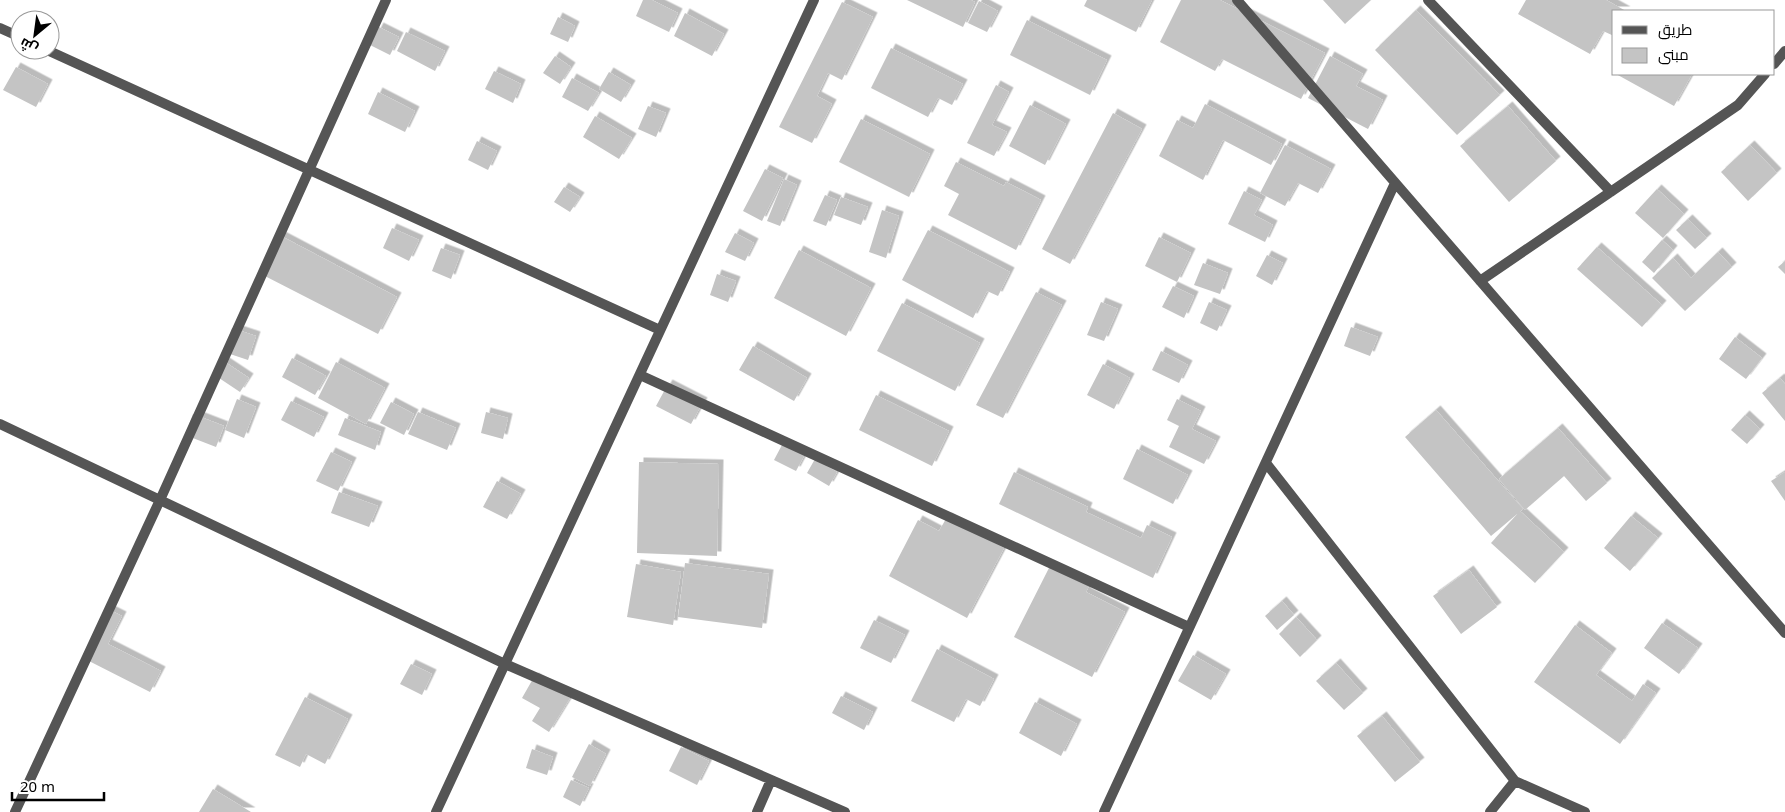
<svg xmlns="http://www.w3.org/2000/svg" width="1785" height="812" font-family="'Noto Sans',Cairo,sans-serif">
  <style>
    .building { fill: #c4c4c4; filter: url(#shadow) }
    .lines { fill: none; stroke-linecap: round; stroke-linejoin: round }
    .street { stroke: #555; stroke-width: 10 }
  </style>
  <defs>
    <filter id="shadow"><feDropShadow dx="4.5" dy="-4.5" stdDeviation="0" flood-color="#0004"/></filter>
  </defs>
  <rect width="100%" height="100%" fill="#fff"/>
  <path class="building" d="M643,0H652L678,13L669,32L636,16Z
    M907,0H971L975,2L963,27Z
    M1087,0H1152L1136,32L1084,6Z
    M1181,0H1220L1325,53L1301,99L1222,59L1215,71L1160,42Z
    M1323,0H1371L1345,24Z
    M1526,0H1606L1626,11H1614V36L1603,31L1590,54L1518,14Z
    M979,1L998,11L987,32L968,23Z
    M842,2L873,17L842,80L828,73L817,96L832,104L812,143L779,127Z
    M1416,10L1500,95L1457,135L1375,50Z
    M685,13L724,34L712,56L674,36Z
    M558,17L575,26L568,42L550,34Z
    M1027,20L1107,60L1090,95L1010,55Z
    M379,27L399,37L390,55L370,45Z
    M406,32L445,51L435,71L397,51Z
    M891,48L963,84L952,105L938,98L928,117L871,88Z
    M555,56L571,67L560,84L543,73Z
    M1330,56L1363,74L1356,86L1383,100L1368,129L1308,98Z
    M16,67L48,84L36,107L3,90Z
    M494,71L521,84L513,103L485,89Z
    M609,72L631,85L621,102L599,89Z
    M1616,74H1692L1674,106Z
    M572,78L599,93L588,111L562,97Z
    M996,85L1009,92L992,125L1007,132L994,156L967,143Z
    M378,92L415,111L405,132L368,114Z
    M1205,104L1282,144L1271,165L1223,140L1203,180L1159,156L1177,120L1193,128Z
    M1030,105L1066,124L1045,165L1009,146Z
    M648,106L666,113L656,137L638,129Z
    M1508,106L1556,161L1509,202L1460,146Z
    M1113,113L1142,129L1070,264L1042,249Z
    M595,116L632,138L619,159L583,137Z
    M861,119L930,154L909,197L839,162Z
    M477,141L497,151L488,170L468,160Z
    M1285,145L1331,169L1318,193L1298,183L1285,206L1260,193Z
    M1750,145L1777,173L1748,201L1721,172Z
    M956,162L1004,186L1006,182L1041,200L1016,250L948,215L959,194L944,186Z
    M765,169L783,178L762,221L743,211Z
    M784,179L797,185L780,226L767,221Z
    M564,187L580,197L570,212L554,202Z
    M1657,189L1684,214L1663,238L1635,213Z
    M1244,191L1262,200L1254,215L1273,225L1265,242L1228,224Z
    M825,195L837,200L826,226L813,221Z
    M841,197L868,207L861,225L834,215Z
    M882,210L899,216L886,258L869,252Z
    M1688,219L1707,238L1695,249L1676,230Z
    M392,228L419,240L409,261L383,248Z
    M928,230L1010,272L998,296L987,291L973,318L902,280Z
    M735,233L754,243L745,261L725,252Z
    M279,235L397,297L378,334L259,273Z
    M1159,237L1191,253L1177,282L1145,266Z
    M1662,240L1673,250L1654,273L1642,262Z
    M1597,247L1662,305L1642,327L1577,269Z
    M441,248L460,255L451,279L432,271Z
    M799,250L871,288L846,336L774,298Z
    M1718,252L1732,267L1685,311L1652,278L1673,258L1691,278Z
    M1267,255L1283,263L1272,285L1256,276Z
    M1785,261V274L1778,267Z
    M1203,263L1228,273L1220,294L1194,285Z
    M717,274L736,281L728,302L710,295Z
    M1173,286L1194,296L1184,318L1162,307Z
    M1036,292L1062,305L1003,418L976,405Z
    M1101,302L1118,309L1104,341L1087,335Z
    M1209,302L1227,310L1217,331L1200,323Z
    M902,303L980,343L955,391L877,351Z
    M1351,327L1378,337L1370,356L1344,346Z
    M232,328L256,336L248,360L224,352Z
    M1735,337L1762,358L1746,379L1719,359Z
    M753,346L807,378L794,401L739,370Z
    M1161,351L1188,365L1179,383L1152,370Z
    M292,358L326,376L315,395L282,377Z
    M225,362L249,378L240,392L216,376Z
    M336,362L385,388L366,424L318,398Z
    M1103,364L1130,378L1114,409L1087,395Z
    M1780,378L1785,384V421L1762,393Z
    M668,384L703,402L691,424L656,406Z
    M876,395L949,431L932,466L859,430Z
    M237,399L256,407L244,438L225,430Z
    M1177,399L1201,411L1192,429L1216,441L1204,464L1169,447L1179,426L1167,420Z
    M291,401L324,417L314,437L281,420Z
    M391,402L414,414L404,435L380,423Z
    M1436,410L1523,509L1491,536L1405,437Z
    M418,412L456,428L447,450L408,434Z
    M486,412L508,418L503,439L481,433Z
    M193,414L224,426L216,447L185,435Z
    M1745,415L1760,429L1747,444L1731,430Z
    M345,418L381,432L375,450L338,435Z
    M1558,428L1607,483L1586,501L1564,476L1525,510L1499,479Z
    M783,443L805,454L796,471L774,460Z
    M1137,449L1188,475L1173,504L1123,479Z
    M331,452L352,462L338,491L316,481Z
    M815,459L837,472L829,486L807,473Z
    M639,462L719,464L717,556L637,553Z
    M1014,472L1088,507L1086,512L1141,538L1147,525L1172,537L1153,578L999,504Z
    M1785,472V501L1771,481Z
    M497,481L521,494L507,519L483,507Z
    M339,492L378,506L369,527L331,513Z
    M1520,511L1564,552L1535,583L1491,543Z
    M1631,516L1658,538L1630,571L1604,548Z
    M947,517L1004,548L967,618L889,576L918,520L939,531Z
    M685,563L769,574L762,628L678,617Z
    M636,564L681,572L673,625L627,617Z
    M1050,566L1089,586L1086,592L1125,612L1092,677L1014,637Z
    M1469,570L1497,607L1461,634L1433,596Z
    M1282,601L1294,615L1277,630L1265,616Z
    M110,610L122,616L108,644L161,671L150,692L85,659Z
    M1296,617L1317,640L1300,657L1279,634Z
    M874,620L905,635L891,663L860,648Z
    M1662,623L1698,648L1679,674L1644,648Z
    M1575,625L1612,653L1596,675L1632,701L1643,684L1656,693L1620,744L1534,682Z
    M937,649L994,679L980,706L966,699L954,722L911,701Z
    M1193,655L1226,674L1211,700L1178,681Z
    M1336,663L1363,693L1344,710L1316,681Z
    M411,664L432,674L422,695L400,684Z
    M534,677L570,698L549,732L532,721L540,708L522,698Z
    M841,696L873,712L864,730L832,713Z
    M305,697L348,719L325,764L306,754L300,767L275,755Z
    M1035,702L1077,724L1061,756L1019,733Z
    M1382,716L1420,762L1395,782L1357,736Z
    M589,744L606,754L590,786L572,777Z
    M681,747L709,761L697,785L669,771Z
    M532,749L553,757L547,775L526,768Z
    M571,780L589,788L580,806L563,797Z
    M213,789L251,812H199Z"/>
  <g class="lines">
    <path class="street" d="M1237,0L1785,633
      M1428,0L1611,192
      M0,28L20,37
      M47,50L660,330
      M1774,64L1785,51
      M1480,281L1738,105L1765,74
      M640,375L1189,627
      M0,424L505,664L845,812
      M1266,463L1515,781L1585,812
      M15,812L160,500L386,0
      M436,812L814,0
      M757,812L771,780
      M1104,812L1395,183
      M1490,812L1515,781"/>
  </g>
  <rect x="1612" y="10" width="162" height="65" fill="#ffffff" stroke="#999999"/>
  <rect x="1622" y="26" width="25" height="8" fill="#555555" stroke="#999999"/>
  <text x="1658" y="35" font-size="15" fill="#000000">طريق</text>
  <rect x="1622" y="48" width="25" height="15" fill="#c4c4c4" stroke="#999999"/>
  <text x="1658" y="60" font-size="15" fill="#000000">مبنى</text>
  <g transform="translate(35 35) rotate(209)"><circle r="24" fill="#ffffff" stroke="#999999"/>
  <path d="M0-4L9 19L0 12L-9 19Z" fill="#000000"/>
  <text y="-8" font-size="14" font-weight="bold" text-anchor="middle" fill="#000000">ش</text>
  </g>
  <path d="M12 792v8h92v-8" fill="none" stroke="#000000" stroke-width="2.5"/>
  <text x="20" y="792" font-size="15" fill="#000000" stroke="#ffffff" stroke-width="4" paint-order="stroke">20 m</text>
</svg>
